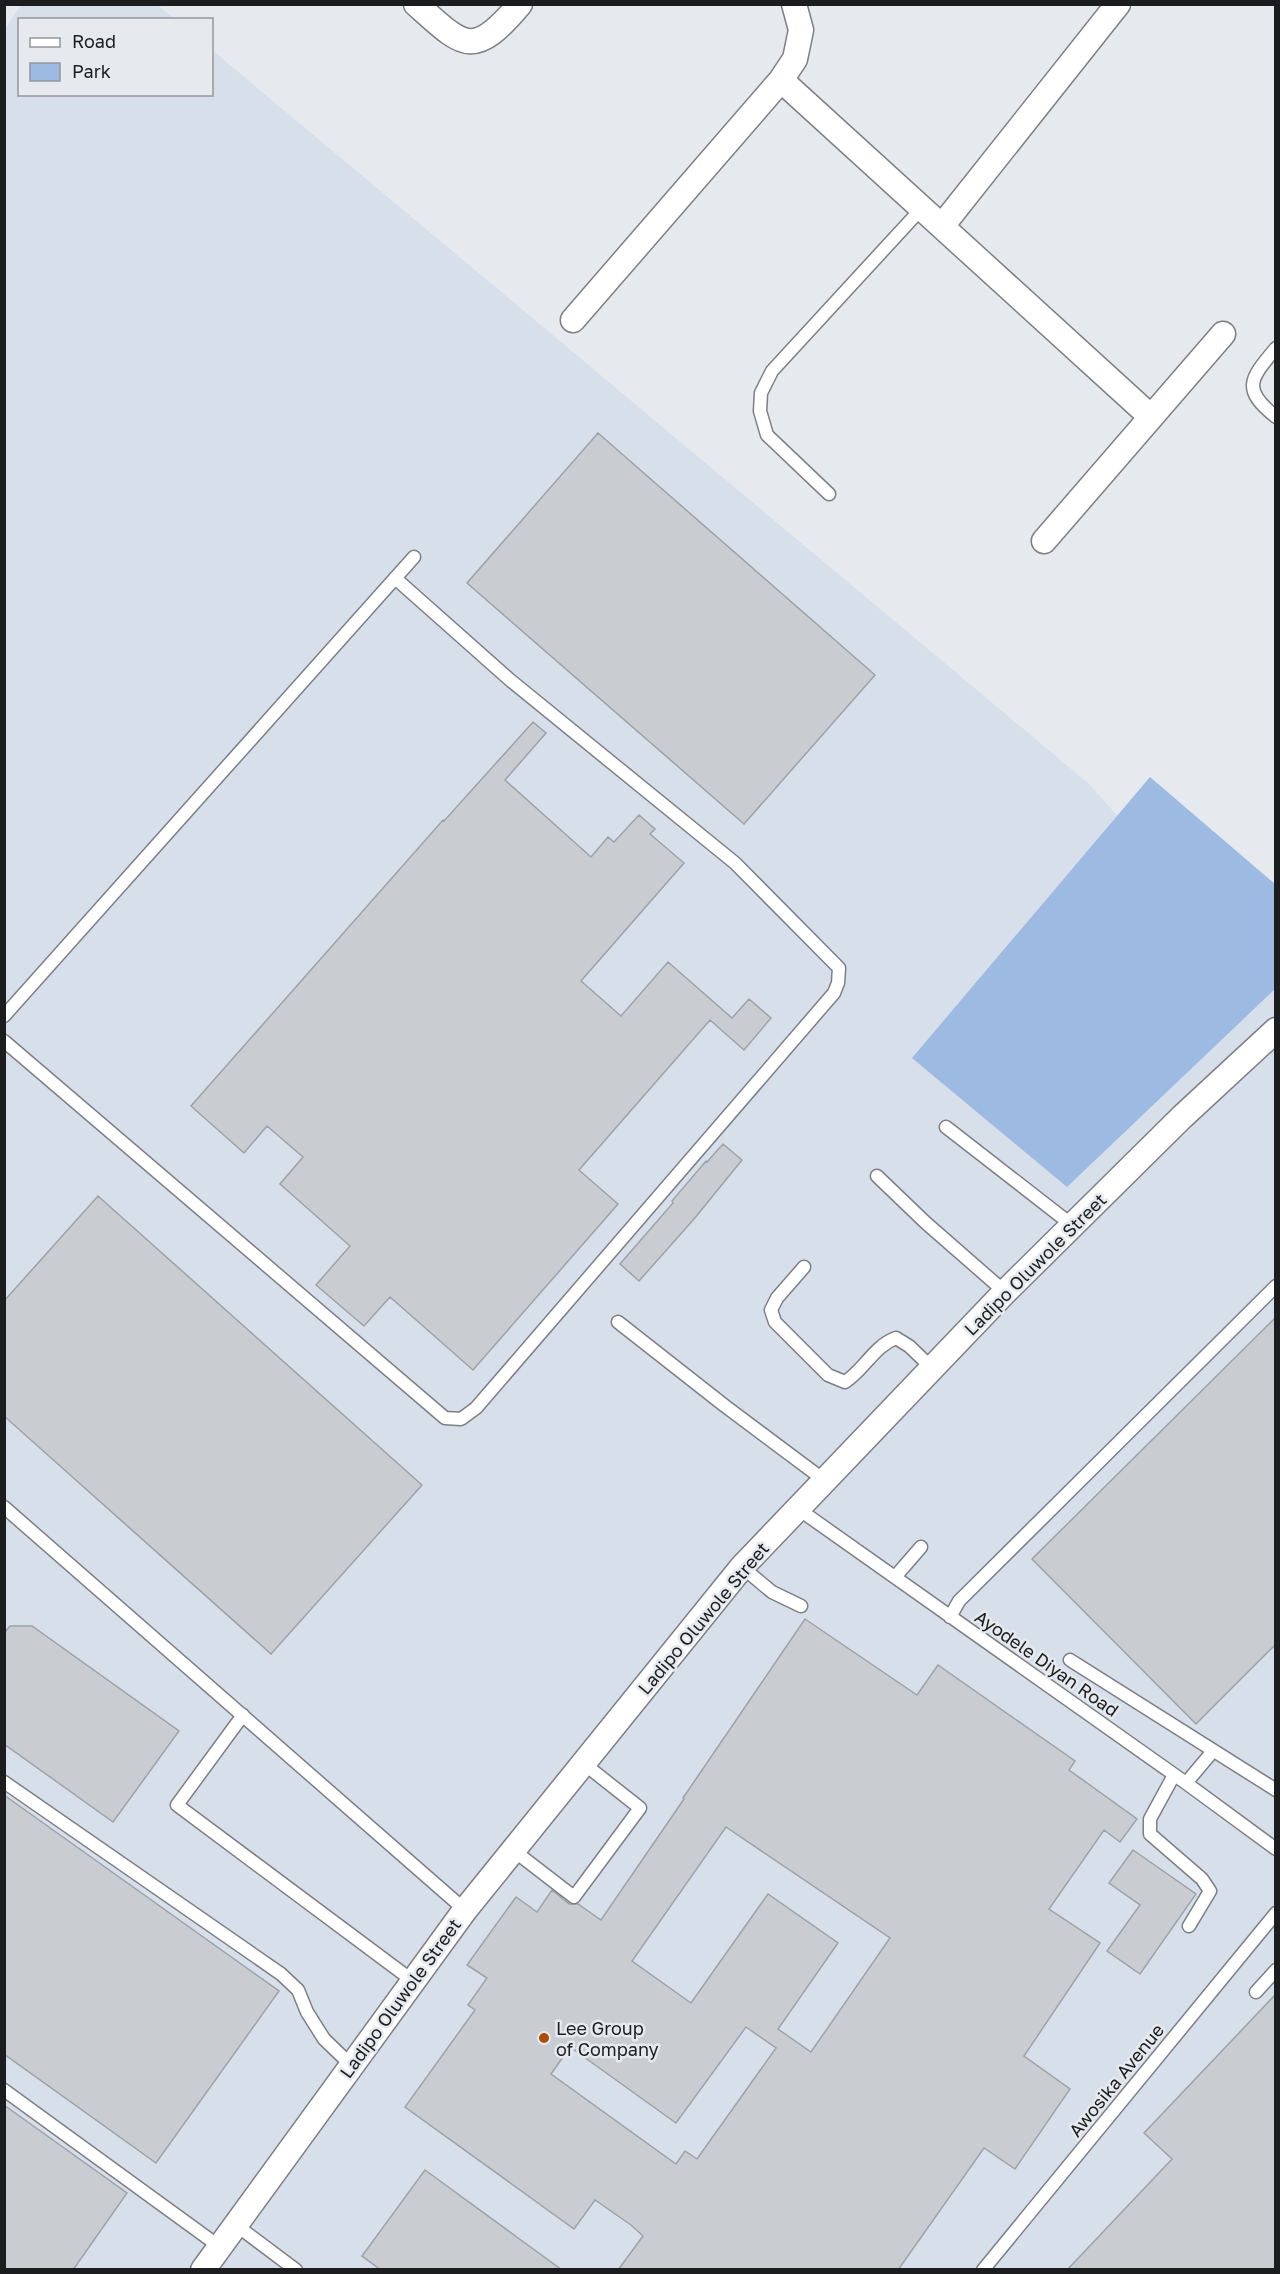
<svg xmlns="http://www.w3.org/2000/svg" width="1280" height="2274" font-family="'Golos Text',sans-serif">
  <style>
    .built { fill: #d7dfea }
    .green { fill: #9dbae2 }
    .building { fill: #c9ccd1; stroke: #9ea2a6; stroke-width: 1.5; fill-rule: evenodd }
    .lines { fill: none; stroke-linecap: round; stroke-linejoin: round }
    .lane-casing { stroke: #7d7f84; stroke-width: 15 }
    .street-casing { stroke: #7d7f84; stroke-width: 27 }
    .lane { stroke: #fff; stroke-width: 12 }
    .street { stroke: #fff; stroke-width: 24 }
    .poi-dot { fill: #ac4a07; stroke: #e6e9ee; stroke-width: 2 }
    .labels { text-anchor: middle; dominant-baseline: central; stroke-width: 5; stroke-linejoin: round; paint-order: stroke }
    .street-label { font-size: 18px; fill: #1c1d1f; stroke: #e6e9ee }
    .poi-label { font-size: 18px; fill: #1c1d1f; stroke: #e6e9ee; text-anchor: start }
  </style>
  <rect width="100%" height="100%" fill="#e6e9ee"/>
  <path class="built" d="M21,5H157L175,19L20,20V94H212V50L1088,783L1140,841L1275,884L1276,989L1273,992L1276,995L1275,2269H5L4,31Z"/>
  <path class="green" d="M1150,777L1275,884V989L1067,1187L912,1058Z"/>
  <path class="building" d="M598,433L875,675L744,824L467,583Z
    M533,722L546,733L505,780L591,857L608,837L614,842L639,815L655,829L650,834L684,863L581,981L621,1016L668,962L732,1018L749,999L771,1018L744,1050L710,1020L579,1170L618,1204L473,1370L390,1297L364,1326L316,1285L350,1246L280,1184L303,1157L267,1126L244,1153L191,1106L443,820L444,821Z
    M723,1144L742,1160L694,1219L639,1281L620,1264L673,1203L672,1201L706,1161L707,1162Z
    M98,1196L422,1485L271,1654L4,1416V1301Z
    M1275,1318V1645L1196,1724L1032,1559Z
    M805,1619L917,1695L938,1665L1075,1761L1069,1770L1137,1819L1120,1842L1104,1830L1049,1909L1100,1943L1024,2056L1070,2089L1015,2169L984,2148L898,2270H618L643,2236L631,2225L595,2200L574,2229L405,2107L475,2010L468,2005L487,1978L467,1965L516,1897L537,1912L552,1890L569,1904H578L601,1920L684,1799L683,1798ZM726,1827L890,1938L811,2052L778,2029L838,1943L768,1894L691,2003L632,1961ZM746,2027L776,2048L697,2159L685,2151L676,2164L551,2074L570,2047L676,2123Z
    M10,1626H32L179,1731L113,1822L4,1744V1633Z
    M4,1795L279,1991L156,2163L4,2054Z
    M1133,1850L1196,1894L1140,1974L1107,1951L1140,1905L1109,1883Z
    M1275,1995V2270H1067L1172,2159L1144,2133Z
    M4,2105L127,2193L73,2270H4Z
    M425,2170L562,2270H381L362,2256Z"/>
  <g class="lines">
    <defs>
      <path id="lane" d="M1276,348C1250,379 1241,389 1276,417
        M829,494L767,435L760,411L761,393L772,371L922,208
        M4,1016L414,557
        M4,1041L445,1418L461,1419L476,1408L834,993L838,983L839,968L735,863L510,680L395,578
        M946,1127L1072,1225
        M877,1176L926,1223L1005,1292
        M804,1267L777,1298L771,1310L775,1322L828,1375L845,1382C865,1369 874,1346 896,1338L909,1346L932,1368
        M618,1322L725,1406L824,1480
        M4,1507L465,1910
        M797,1508L1186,1783L1276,1849
        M742,1567L772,1592L801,1606
        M895,1577L921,1547
        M950,1617L959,1601L1276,1286
        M1070,1660L1276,1790
        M243,1715L177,1805L413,1981
        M1174,1775L1150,1819V1834L1202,1879L1210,1891L1189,1926
        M4,1782L281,1974L298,1990L307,2012L324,2039L352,2066
        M1186,1783L1213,1751
        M513,1850L574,1897L640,1808L583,1763
        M1256,1992L1276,1970
        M4,2090L220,2247
        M236,2225L296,2270
        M983,2270L1276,1913"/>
      <path id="street" d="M416,4C464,47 473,60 520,4
        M781,80L1151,417
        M942,226L1118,4
        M573,320L781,80L795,59L801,30L794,4
        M1044,541L1223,334
        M203,2270L465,1910L742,1567L1005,1292L1182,1117L1276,1030"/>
    </defs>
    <use href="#lane" class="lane-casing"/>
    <use href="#street" class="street-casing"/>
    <use href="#lane" class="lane"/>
    <use href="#street" class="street"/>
  </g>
  <circle class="poi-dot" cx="544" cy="2038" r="6"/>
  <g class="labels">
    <g class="street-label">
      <text transform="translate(1035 1264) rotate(-45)">Ladipo Oluwole Street</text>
      <text transform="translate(703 1618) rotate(-50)">Ladipo Oluwole Street</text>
      <text transform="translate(1047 1663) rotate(35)">Ayodele Diyan Road</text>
      <text transform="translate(400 1998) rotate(-54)">Ladipo Oluwole Street</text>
      <text transform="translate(1116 2080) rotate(-51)">Awosika Avenue</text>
    </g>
    <g class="poi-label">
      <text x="556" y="2028">Lee Group<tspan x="556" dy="21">of Company</tspan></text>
    </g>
  </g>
  <rect width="1280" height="2274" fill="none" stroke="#1c1d1f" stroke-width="12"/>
  <rect x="18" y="18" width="195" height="78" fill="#e6e9ee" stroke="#95979b" stroke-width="1.5"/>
  <rect x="30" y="38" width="30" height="9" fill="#ffffff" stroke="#95979b" stroke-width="1.5"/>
  <text x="72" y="48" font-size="18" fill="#1c1d1f">Road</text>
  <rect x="30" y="63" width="30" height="18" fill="#9dbae2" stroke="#95979b" stroke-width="1.5"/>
  <text x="72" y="78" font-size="18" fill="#1c1d1f">Park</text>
</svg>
